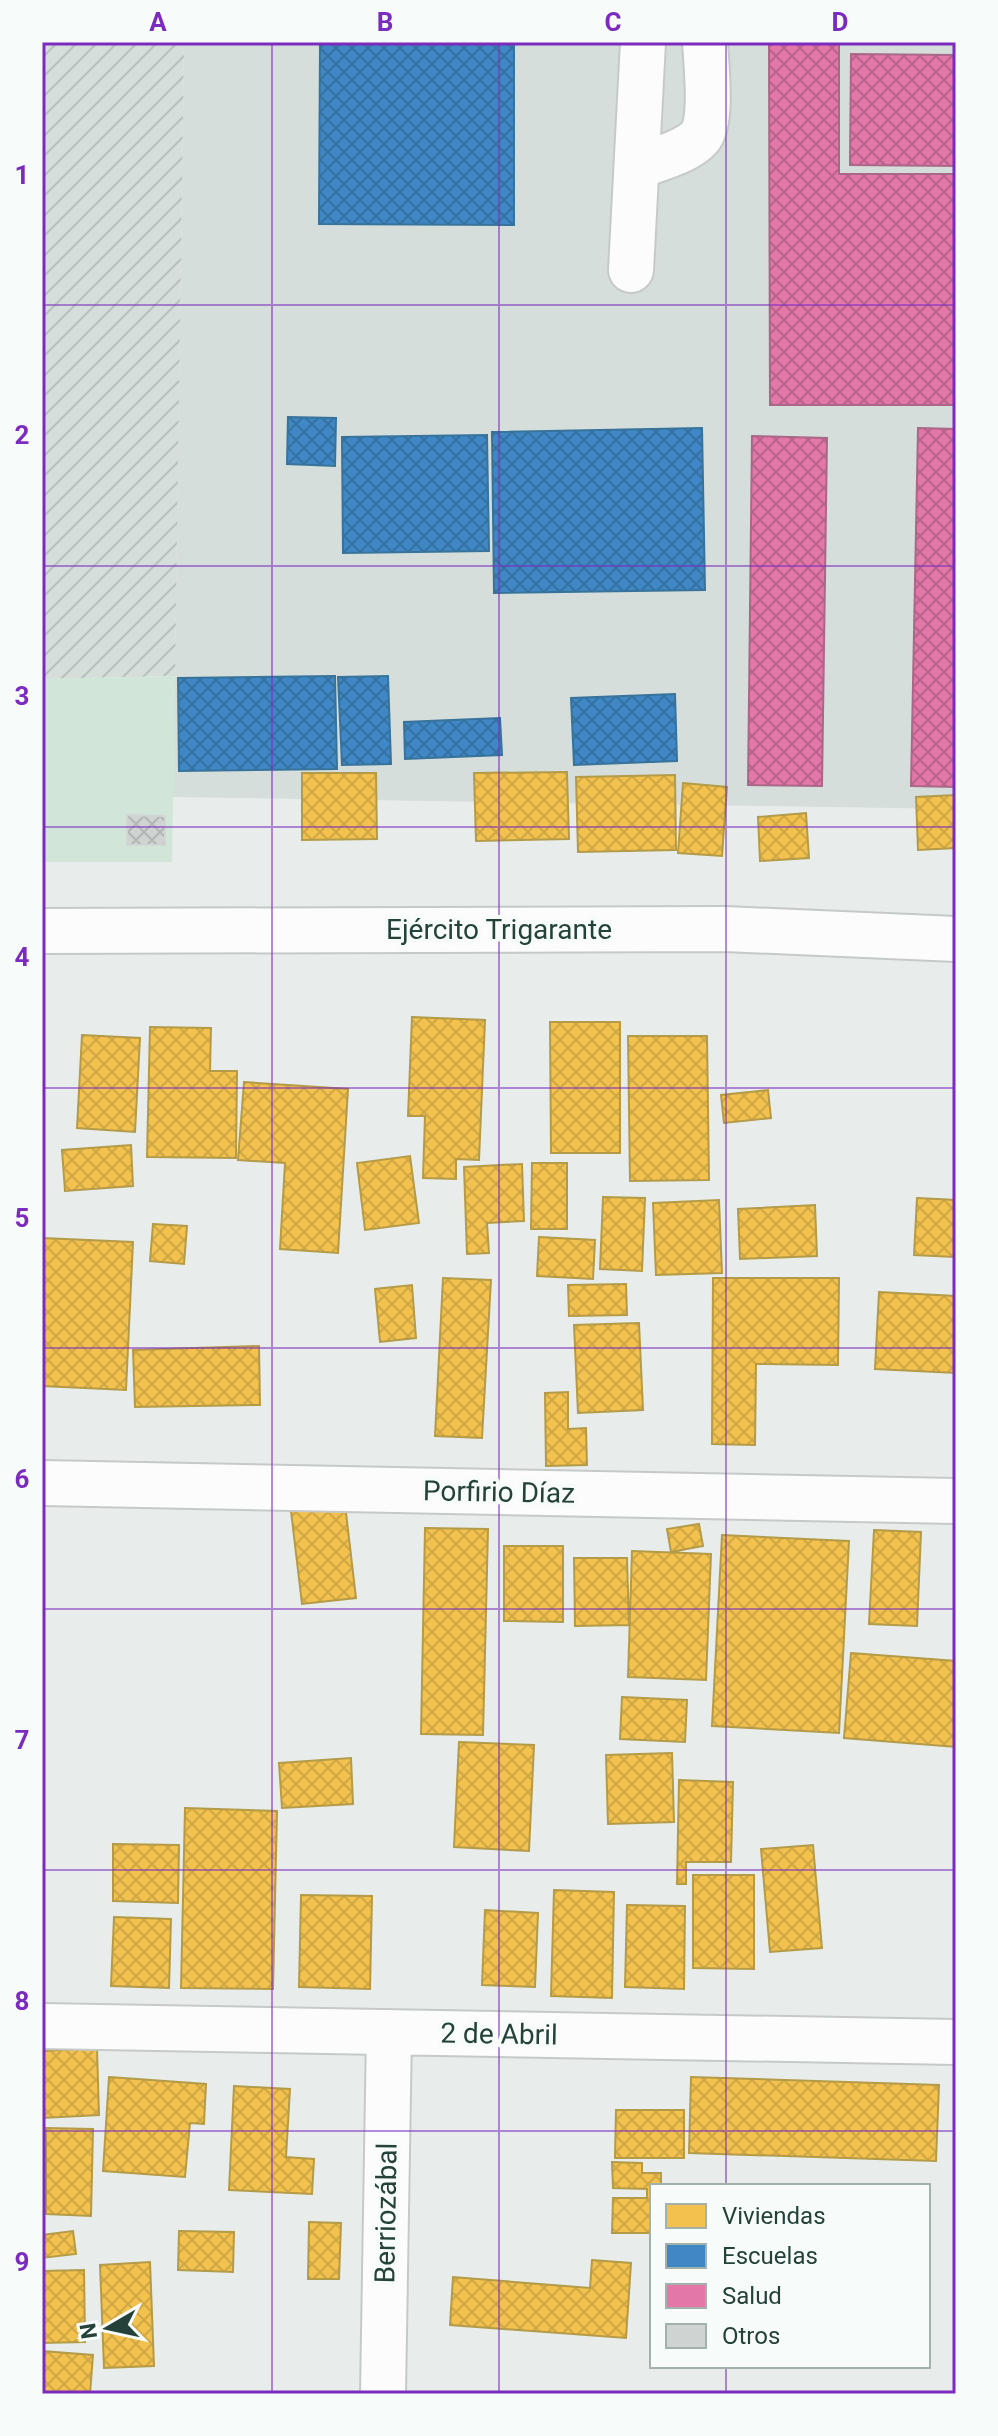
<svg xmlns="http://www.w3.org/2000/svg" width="998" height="2436" font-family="Roboto,sans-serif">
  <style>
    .built { fill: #d6dedb }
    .industrial { fill: url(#industrial-furrows) }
    .garden { fill: #d1e6d8 }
    .homes { fill: url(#homes-cross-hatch); stroke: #b49b48; stroke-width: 2 }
    .schools { fill: url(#schools-cross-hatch); stroke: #37739b; stroke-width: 2 }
    .health { fill: url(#health-cross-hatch); stroke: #aa6787; stroke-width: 2 }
    .building { fill: url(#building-cross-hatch); stroke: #d1d6d4; stroke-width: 2 }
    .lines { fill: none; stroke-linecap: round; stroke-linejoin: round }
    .minor-casing { stroke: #c5cac8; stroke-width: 48 }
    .minor { stroke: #fcfcfc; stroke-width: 44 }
    .grid { fill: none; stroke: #7b2cbf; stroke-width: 2; stroke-opacity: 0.55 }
    .labels { text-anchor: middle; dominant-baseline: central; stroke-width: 8; stroke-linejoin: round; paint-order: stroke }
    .street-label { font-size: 28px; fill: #24423a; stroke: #f7fbf9 }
    .neatline { fill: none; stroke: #7b2cbf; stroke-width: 3 }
    .grid-label { font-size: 26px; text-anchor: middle; font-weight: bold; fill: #7b2cbf }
  </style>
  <defs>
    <pattern id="industrial-furrows" width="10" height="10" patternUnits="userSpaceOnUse" patternTransform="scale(2)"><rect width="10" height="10" fill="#d6dedb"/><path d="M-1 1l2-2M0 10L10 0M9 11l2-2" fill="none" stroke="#b8c0bd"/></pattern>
    <pattern id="homes-cross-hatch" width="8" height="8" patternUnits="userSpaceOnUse" patternTransform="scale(2)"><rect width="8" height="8" fill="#f2c14e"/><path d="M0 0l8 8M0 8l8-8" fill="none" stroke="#cfa745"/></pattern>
    <pattern id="schools-cross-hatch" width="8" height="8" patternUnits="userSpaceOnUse" patternTransform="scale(2)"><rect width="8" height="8" fill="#3f88c5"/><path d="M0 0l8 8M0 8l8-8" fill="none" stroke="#3571a1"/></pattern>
    <pattern id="health-cross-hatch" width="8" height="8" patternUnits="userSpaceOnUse" patternTransform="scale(2)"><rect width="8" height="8" fill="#e377a8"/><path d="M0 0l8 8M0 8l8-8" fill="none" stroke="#b8638a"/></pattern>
    <pattern id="building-cross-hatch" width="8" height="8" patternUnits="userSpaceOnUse" patternTransform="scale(2)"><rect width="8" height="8" fill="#cfd4d2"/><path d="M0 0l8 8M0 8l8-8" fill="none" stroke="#b2b7b5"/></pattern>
  </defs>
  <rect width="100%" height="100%" fill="#e8edeb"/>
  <path class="built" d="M184,42H956V809L173,797Z"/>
  <path class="industrial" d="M42,42H184L175,676L42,679Z"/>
  <path class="garden" d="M175,676L172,862H42V679Z"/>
  <path class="homes" d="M567,772L569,839L476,841L474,773Z
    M302,773H376L377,839L302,840Z
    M675,775L676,850L578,852L576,777Z
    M683,783L727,787L722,856L678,853Z
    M956,795V848L918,850L916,797Z
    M806,813L809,858L760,861L758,817Z
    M412,1017L485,1020L479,1160L456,1159V1179L423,1178L425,1116H408Z
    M550,1022H620V1153H551Z
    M150,1027L211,1028L210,1071H237L236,1158L147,1157Z
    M82,1035L140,1038L135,1132L77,1128Z
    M628,1036H707L709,1180L630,1181Z
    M244,1082L348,1089L338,1253L280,1249L285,1163L238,1160Z
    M768,1090L771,1118L724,1123L721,1095Z
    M131,1145L133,1186L65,1191L62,1150Z
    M410,1156L419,1223L365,1230L357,1163Z
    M532,1163H567V1229H531Z
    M522,1164L524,1221L487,1223L489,1253L467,1254L464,1167Z
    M603,1197L645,1198L642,1271L600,1269Z
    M917,1198L956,1200L955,1257L914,1255Z
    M719,1200L722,1273L656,1275L653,1203Z
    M815,1205L817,1256L740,1259L738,1209Z
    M153,1224L187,1226L184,1264L150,1261Z
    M539,1237L595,1240L593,1279L537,1276Z
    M42,1238L133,1242L126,1390L42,1386Z
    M443,1278L491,1280L482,1438L435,1436Z
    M713,1278H839L838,1365L756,1364L755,1445L712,1444Z
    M626,1284L627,1315L569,1316L568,1285Z
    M412,1285L416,1338L380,1342L375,1289Z
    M879,1292L956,1296V1373L875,1369Z
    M639,1323L643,1410L578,1413L574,1325Z
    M259,1346L260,1405L135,1407L133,1350Z
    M568,1392V1429L586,1428L587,1465L546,1466L545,1393Z
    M345,1504L356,1598L302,1604L291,1511Z
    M699,1524L703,1546L671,1552L667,1529Z
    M425,1528L488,1529L483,1735L421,1734Z
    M874,1530L921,1532L917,1626L869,1624Z
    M722,1535L849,1541L839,1733L712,1726Z
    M504,1546H563V1622L504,1621Z
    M632,1551L711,1554L706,1680L628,1677Z
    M574,1558H627L629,1625L575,1626Z
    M851,1653L956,1661V1747L844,1738Z
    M622,1697L687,1700L685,1742L620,1739Z
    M459,1742L534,1745L529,1851L454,1847Z
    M672,1753L674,1822L608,1824L606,1755Z
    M351,1758L353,1804L282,1808L279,1763Z
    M679,1780L733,1782L731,1862H686V1884H677Z
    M185,1808L277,1811L273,1989L181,1988Z
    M113,1844L179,1845L178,1903L113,1901Z
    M813,1845L822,1948L770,1952L761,1849Z
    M693,1875H754V1969L693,1968Z
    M554,1890L614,1892L612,1998L551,1996Z
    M301,1895L372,1896L370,1989L299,1987Z
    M627,1905L685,1906L684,1989L625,1987Z
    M485,1910L538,1913L535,1987L482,1985Z
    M114,1917L171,1919L169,1988L111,1986Z
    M97,2048L99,2115L42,2118V2051Z
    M109,2077L206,2084L204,2124L190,2123L185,2177L103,2171Z
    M691,2077L939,2085L936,2161L689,2153Z
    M234,2086L290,2089L286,2157L314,2159L312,2194L229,2190Z
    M616,2110H684V2158H615Z
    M46,2128L93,2129L91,2216L46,2214Z
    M612,2162L642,2163V2173H661V2186H652V2233H612L613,2198H647V2189L613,2188Z
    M309,2222L341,2223L339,2279H308Z
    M73,2231L76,2254L42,2258V2235Z
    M179,2231L234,2232L233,2272L178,2270Z
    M592,2260L631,2263L626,2338L450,2325L453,2277L590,2288Z
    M150,2262L154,2366L104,2368L100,2265Z
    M84,2270L85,2342L42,2343V2271Z
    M42,2351L93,2355L90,2394H42Z"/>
  <path class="schools" d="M320,42H514V225L319,224Z
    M288,417L336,418L335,466L287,464Z
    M702,428L705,590L494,593L492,432Z
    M487,435L489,551L343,553L342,437Z
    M335,676L337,769L179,771L178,678Z
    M388,676L391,764L342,765L338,677Z
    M675,694L677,761L574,765L571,698Z
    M500,718L502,755L405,759L404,722Z"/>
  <path class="health" d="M769,42H839V174H956V405H770Z
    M851,54L956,55V166L850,165Z
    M918,428L956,429V787L911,786Z
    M752,436L827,438L822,786L748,785Z"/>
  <path class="building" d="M127,815L165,816V845H127Z"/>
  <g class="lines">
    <defs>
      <path id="minor" d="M637,167C656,159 686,153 700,137C713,122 706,63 705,42
        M631,270L643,42
        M42,931L725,929L956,939
        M42,1483L956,1501
        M42,2026L956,2042
        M383,2394L389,2032"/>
    </defs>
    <use href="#minor" class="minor-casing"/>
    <use href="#minor" class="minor"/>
  </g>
  <path class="grid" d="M272,42V2394M499,42V2394M726,42V2186M42,305H956M42,566H956M42,827H956M42,1088H956M42,1348H956M42,1609H956M42,1870H956M42,2131H956M726,2366V2394"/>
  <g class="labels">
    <g class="street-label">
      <text x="499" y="929">Ejército Trigarante</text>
      <text transform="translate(499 1492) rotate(1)">Porfirio Díaz</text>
      <text transform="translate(499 2034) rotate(1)">2 de Abril</text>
      <text transform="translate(386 2213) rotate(-89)">Berriozábal</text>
    </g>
  </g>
  <rect width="998" height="2436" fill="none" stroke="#f7fbf9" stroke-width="88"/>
  <rect x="650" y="2184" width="280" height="184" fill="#f7fbf9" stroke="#a3b1ad" stroke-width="2"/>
  <rect x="666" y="2204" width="40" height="24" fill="#f2c14e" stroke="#a3b1ad" stroke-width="2"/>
  <text x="722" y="2224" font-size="24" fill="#24423a">Viviendas</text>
  <rect x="666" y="2244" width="40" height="24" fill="#3f88c5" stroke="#a3b1ad" stroke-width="2"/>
  <text x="722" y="2264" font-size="24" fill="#24423a">Escuelas</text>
  <rect x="666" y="2284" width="40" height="24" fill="#e377a8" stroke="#a3b1ad" stroke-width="2"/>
  <text x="722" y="2304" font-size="24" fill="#24423a">Salud</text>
  <rect x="666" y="2324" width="40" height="24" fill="#cfd4d2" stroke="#a3b1ad" stroke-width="2"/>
  <text x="722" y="2344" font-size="24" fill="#24423a">Otros</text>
  <g transform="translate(108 2328) rotate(261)" stroke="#f7fbf9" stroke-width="6" paint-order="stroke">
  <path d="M0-6L14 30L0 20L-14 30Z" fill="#24423a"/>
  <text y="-12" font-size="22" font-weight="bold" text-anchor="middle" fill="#24423a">N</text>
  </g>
  <rect x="44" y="44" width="910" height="2348" class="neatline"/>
  <g class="grid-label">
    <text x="158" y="31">A</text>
    <text x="385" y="31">B</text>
    <text x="613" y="31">C</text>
    <text x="840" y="31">D</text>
    <text x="22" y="184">1</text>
    <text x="22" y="444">2</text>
    <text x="22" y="705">3</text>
    <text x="22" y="966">4</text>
    <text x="22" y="1227">5</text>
    <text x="22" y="1488">6</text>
    <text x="22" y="1749">7</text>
    <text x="22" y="2010">8</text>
    <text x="22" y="2271">9</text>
  </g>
</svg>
